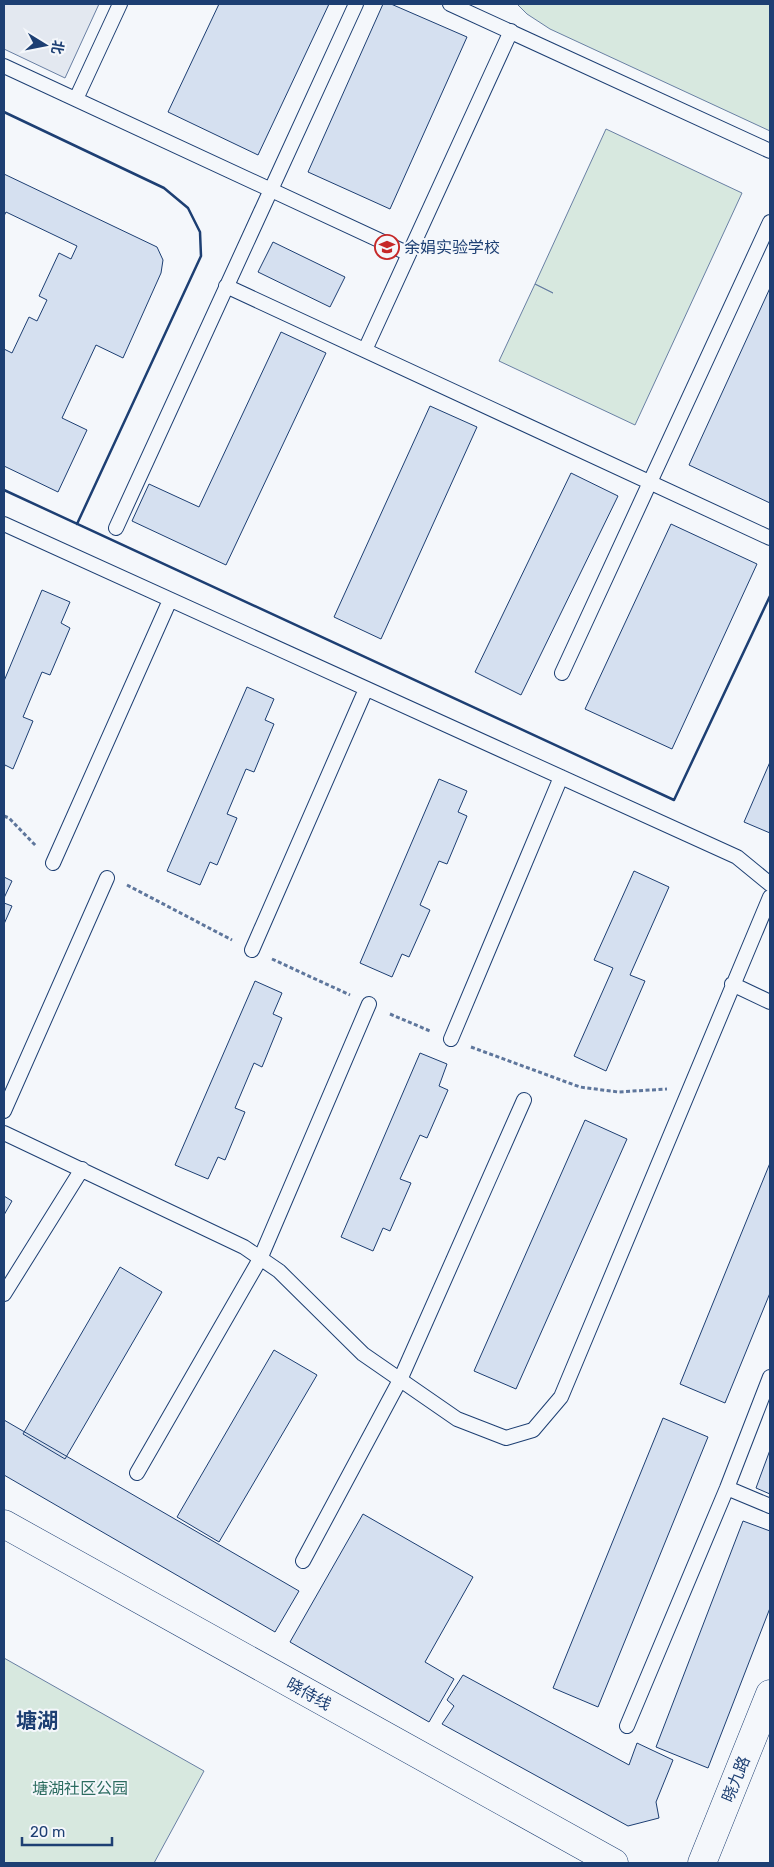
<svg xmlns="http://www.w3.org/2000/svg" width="774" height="1867" font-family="Rubik,'Noto Sans SC',sans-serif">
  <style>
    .green { fill: #d7e8df; stroke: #687fa3 }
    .parking { fill: #e3e8f0; stroke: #687fa3 }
    .building { fill: #d5e0f0; stroke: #1d3f73 }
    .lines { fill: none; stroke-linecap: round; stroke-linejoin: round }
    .service-casing { stroke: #1d3f73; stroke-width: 16 }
    .tertiary-casing { stroke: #1d3f73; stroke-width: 29 }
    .secondary-casing { stroke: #1d3f73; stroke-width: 29 }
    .path { stroke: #5e769c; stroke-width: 3; stroke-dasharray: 4 2.5; stroke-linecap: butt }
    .service { stroke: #f4f7fb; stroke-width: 14 }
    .tertiary { stroke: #f4f7fb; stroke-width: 28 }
    .secondary { stroke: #f4f7fb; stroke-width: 28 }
    .wall { stroke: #1d3f73; stroke-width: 2.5 }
    .labels { text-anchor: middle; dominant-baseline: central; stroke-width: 4; stroke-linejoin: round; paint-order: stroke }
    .poi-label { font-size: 16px; fill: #1d3f73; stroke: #f4f7fb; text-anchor: start }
    .street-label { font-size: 16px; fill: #1d3f73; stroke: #f4f7fb }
    .park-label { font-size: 16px; fill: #2c6c60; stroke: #f4f7fb }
    .district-label { font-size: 21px; font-weight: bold; fill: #1d3f73; stroke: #f4f7fb }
  </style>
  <rect width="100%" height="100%" fill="#f4f7fb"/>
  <path class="green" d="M517,4H770V131L550,29L527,14Z
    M606,129L742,193L635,425L499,361L535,284L553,293L535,284Z
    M4,1658L204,1771L154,1863H4Z"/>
  <path class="parking" d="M4,4H99L65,78L4,49Z"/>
  <path class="building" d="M219,4H329L258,155L168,112Z
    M383,4H391L467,37L390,209L308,172Z
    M4,174L157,247L163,260L161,273L123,358L96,345L62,418L87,430L58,492L4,466V349L12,353L29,317L37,321L47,300L39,296L59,253L71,259L77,246L6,212L4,216Z
    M273,242L345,277L330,307L258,272Z
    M770,288V503L689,465Z
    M281,332L326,353L226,565L132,521L149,484L199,507Z
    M430,406L477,427L381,639L334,617Z
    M571,473L618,496L521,695L475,672Z
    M671,524L757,564L672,749L585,709Z
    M42,590L70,602L61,623L70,628L50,675L42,672L23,717L33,721L13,769L5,765L4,769V681Z
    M247,687L274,699L265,720L274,724L254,772L246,769L227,814L237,818L217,865L210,862L200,885L167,871Z
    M770,762V833L744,822Z
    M439,779L467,791L458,812L467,816L447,864L439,861L420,905L430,910L409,957L402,954L392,977L360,963Z
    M634,871L669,887L630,975L645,981L606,1071L574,1056L613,968L594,960Z
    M4,877L12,881L4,898Z
    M4,903L12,906L4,924Z
    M255,981L282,993L273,1014L282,1018L262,1067L254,1063L235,1108L245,1112L225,1160L218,1157L208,1179L175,1165Z
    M420,1053L447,1064L439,1086L448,1090L427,1138L420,1135L400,1179L411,1183L390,1231L383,1228L373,1251L341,1237Z
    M585,1120L627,1139L516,1389L474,1371Z
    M770,1163V1293L725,1403L680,1384Z
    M4,1196L12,1201L4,1215Z
    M120,1267L162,1292L65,1459L23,1434Z
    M274,1350L317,1375L219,1542L177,1517Z
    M663,1418L708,1437L598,1707L553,1688Z
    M4,1420L299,1591L275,1632L4,1475Z
    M770,1450V1494L756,1488Z
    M363,1514L473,1577L425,1662L454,1679L429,1722L290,1642Z
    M743,1521L770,1531V1608L708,1768L656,1747Z
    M463,1675L629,1765L637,1743L673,1760L656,1802L659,1818L628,1826L442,1724L454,1706L447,1700Z"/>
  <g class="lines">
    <defs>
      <path id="service" d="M450,4L770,151
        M4,66L409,254
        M76,99L120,4
        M226,286L770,538
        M365,350L511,31
        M4,524L737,857L770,884
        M116,528L356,4
        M562,673L770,222
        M53,863L170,600
        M252,950L366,689
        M732,984L770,1002
        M451,1039L561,777
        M4,1111L107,878
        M4,1133L244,1247L279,1271L363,1354L457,1419L506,1438L533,1430L561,1397L770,897
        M4,1294L82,1169
        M137,1473L260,1259L369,1004
        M727,1488L770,1506
        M303,1561L400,1380L524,1100
        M627,1726L727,1488L770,1377"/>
      <path id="tertiary" d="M702,1863L770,1694"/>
      <path id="secondary" d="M4,1524L614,1863"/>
    </defs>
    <use href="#service" class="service-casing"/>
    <use href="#tertiary" class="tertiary-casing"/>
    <use href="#secondary" class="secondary-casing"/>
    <path class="path" d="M4,816L9,818L36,846
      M127,885L232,940
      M272,959L350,995
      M390,1014L430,1031
      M471,1047L580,1087L618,1092L667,1089"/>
    <use href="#service" class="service"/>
    <use href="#tertiary" class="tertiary"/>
    <use href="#secondary" class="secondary"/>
    <path class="wall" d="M4,112L164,188L188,208L200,232L201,256L77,524
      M4,490L674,800L770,596"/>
  </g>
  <defs>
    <symbol id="school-ring" viewBox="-11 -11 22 22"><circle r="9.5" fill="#f4f7fb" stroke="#c62828" stroke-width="1.5"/><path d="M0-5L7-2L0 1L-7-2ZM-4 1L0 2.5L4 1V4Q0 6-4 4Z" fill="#c62828"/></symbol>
  </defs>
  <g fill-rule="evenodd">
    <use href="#school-ring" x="373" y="233" width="28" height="28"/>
  </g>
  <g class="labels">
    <g class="poi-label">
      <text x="404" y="247">余娟实验学校</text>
    </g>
    <g class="street-label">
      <text transform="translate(309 1694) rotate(29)">晓侍线</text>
      <text transform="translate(736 1779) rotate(-68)">晓九路</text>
    </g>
    <g class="park-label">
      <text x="80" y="1788">塘湖社区公园</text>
    </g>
    <g class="district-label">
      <text x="37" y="1720">塘湖</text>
    </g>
  </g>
  <rect width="774" height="1867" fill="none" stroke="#1d3f73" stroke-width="10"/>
  <g transform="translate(45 45) rotate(100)" stroke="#f4f7fb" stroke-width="4" paint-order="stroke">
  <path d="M0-4L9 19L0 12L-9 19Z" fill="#1d3f73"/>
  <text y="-8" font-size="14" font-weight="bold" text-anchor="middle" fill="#1d3f73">北</text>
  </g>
  <path d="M22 1837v8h90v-8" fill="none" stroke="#1d3f73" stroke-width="2.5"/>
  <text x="30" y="1837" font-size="15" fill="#1d3f73" stroke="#f4f7fb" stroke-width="4" paint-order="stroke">20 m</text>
</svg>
